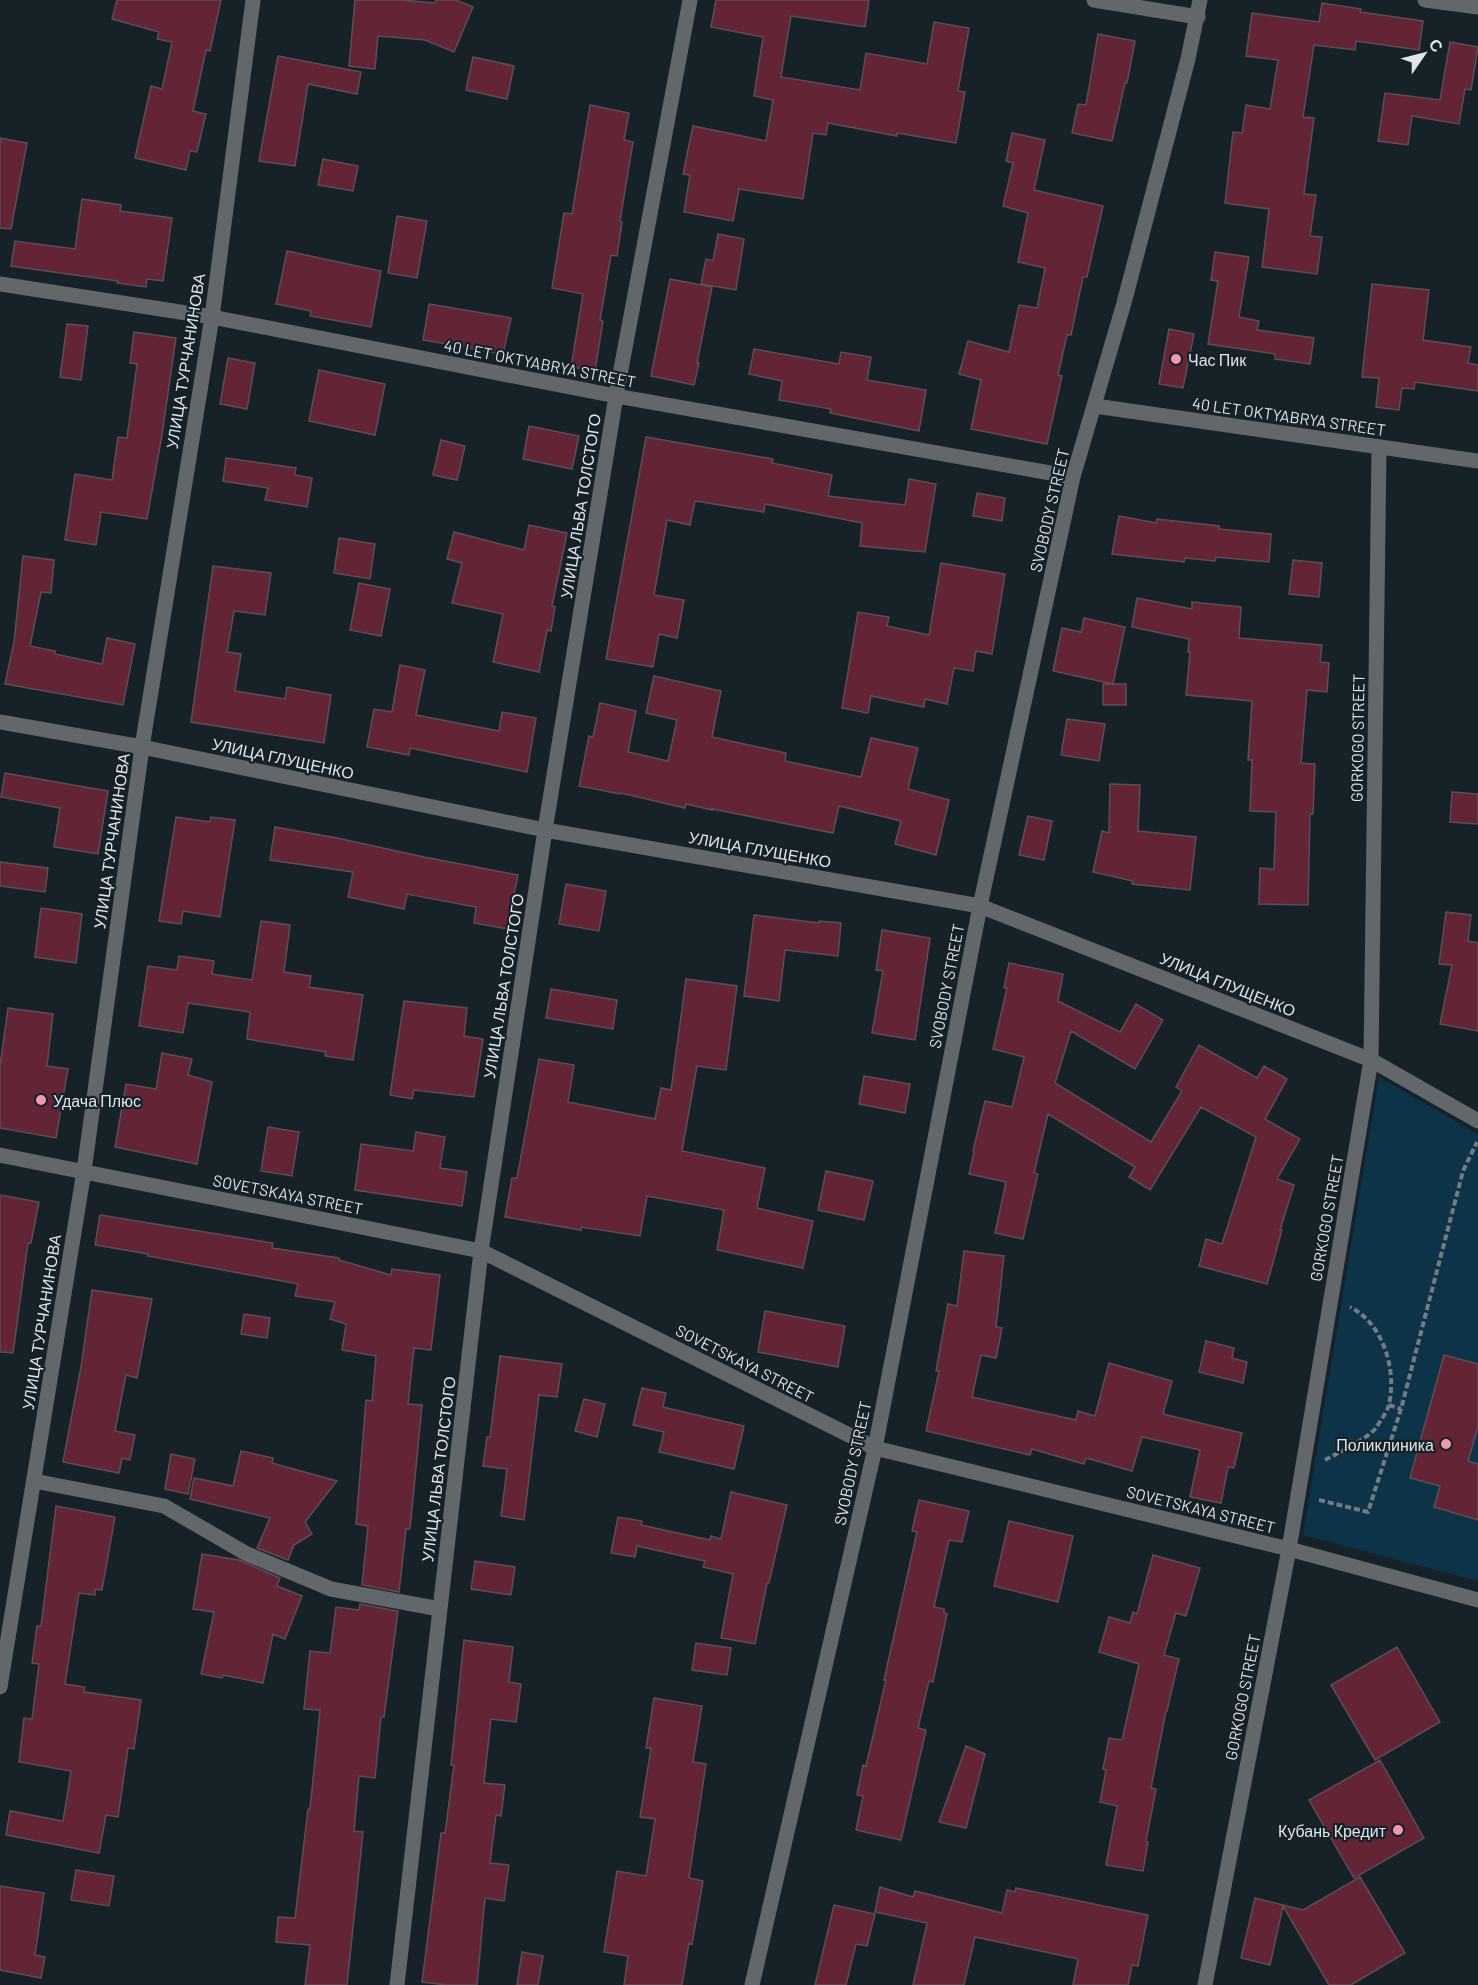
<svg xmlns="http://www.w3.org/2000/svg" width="1478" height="1985" font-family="Barlow,sans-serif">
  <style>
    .green { fill: #0d3348 }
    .building { fill: #632536; stroke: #5d4e51; stroke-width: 1.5 }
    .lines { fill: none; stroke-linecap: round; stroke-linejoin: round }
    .path { stroke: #737c82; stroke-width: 4; stroke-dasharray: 6 3; stroke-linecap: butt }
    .minor { stroke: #62676b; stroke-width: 15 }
    .poi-dot { fill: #f29aad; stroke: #172128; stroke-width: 2 }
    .labels { text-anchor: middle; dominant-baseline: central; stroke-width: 4.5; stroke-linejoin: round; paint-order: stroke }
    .poi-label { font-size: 16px; fill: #dee5ea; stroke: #172128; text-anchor: start }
    .street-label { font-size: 16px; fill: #dee5ea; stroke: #172128 }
  </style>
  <rect width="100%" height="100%" fill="#172128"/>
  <path class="green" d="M1379,1077L1478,1134V1581L1303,1535Z"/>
  <path class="building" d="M117,0H221L210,51L206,50L193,111L206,114L197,152L190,151L186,170L135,158L151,86L162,89L172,42L157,39L159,32L112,19Z
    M355,0H401L435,3L436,0H456L473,7L454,52L425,40L378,36L375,69L349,66Z
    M716,0H869L865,27L791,16L781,77L860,90L866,53L927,64L934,22L969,28L958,91L965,92L956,143L897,133V136L828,123L826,135L813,133L803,199L739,189L733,221L684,212L690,175L683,174L693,126L766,141L773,100L754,96L763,37L711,27Z
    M1322,3L1361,9L1360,12L1423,21L1419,50L1356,41L1355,50L1314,45L1303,117L1314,118L1304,194L1316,195L1310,236L1322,237L1317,274L1262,267L1269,209L1225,203L1233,132L1242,133L1246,105L1270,109L1278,60L1246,56L1252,13L1319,22Z
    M1098,34L1135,41L1127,83H1125L1112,141L1072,133L1078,104L1086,105Z
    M1450,42L1478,47L1471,90L1465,89L1459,124L1412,116L1408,145L1378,141L1385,93L1440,100Z
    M278,56L361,72L357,94L308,84L295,166L259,161Z
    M473,57L514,66L507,99L466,90Z
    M590,105L629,113L624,140L633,142L620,221L622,222L617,256L611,255L600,320L603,321L595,371L571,367L583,294L552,288L564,213L572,214Z
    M1012,133L1045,140L1034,190L1103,206L1087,277H1083L1071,335H1067L1058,375L1062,376L1047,444L971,429L981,380L959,374L968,341L1009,352L1019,305L1037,308L1045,268L1018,262L1028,213L1003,206L1013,163L1006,161Z
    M0,138L27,143L11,229L0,228Z
    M323,159L358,166L353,191L318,185Z
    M82,199L121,205L120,211L172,218L163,281L147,279L146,287L117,283L118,281L11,266L15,241L75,249Z
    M397,216L427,221L417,278L388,273Z
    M718,234L744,239L736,290L701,284L706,259L713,261Z
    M287,251L381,271L371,327L310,316L311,311L276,304Z
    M1215,252L1249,257L1239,317L1259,321L1257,330L1314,338L1310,364L1275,359V354L1208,344L1218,281L1211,280Z
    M670,279L712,287L697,363H699L694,385L651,376Z
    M1372,284L1429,290L1423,340L1471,347L1468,363L1478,365V391L1415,382L1414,389L1402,388L1399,410L1376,407L1379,378L1362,377Z
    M429,304L511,318L503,354L423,340Z
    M67,324L88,326L81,380L60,377Z
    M1169,329L1194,334L1183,388L1159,384Z
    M134,332L176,338L162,435L147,519L101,512L96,545L65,540L75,474L112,480L118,437L127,438L137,364L130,363Z
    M754,349L839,364L841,352L871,357L867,380L926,390L919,431L830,413L831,409L779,400L782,381L749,374Z
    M228,358L255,363L247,409L220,404Z
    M319,370L385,384L375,435L309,421Z
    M529,426L579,436L572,469L523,459Z
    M646,437L773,459L772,463L832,475L828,496L905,505L909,479L936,484L925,552L860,546L862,523L765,504L764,512L695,501L690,525L667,520L654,595L684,600L677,638L659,634L653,667L606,659Z
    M441,440L465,446L457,480L433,475Z
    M226,458L296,468L295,475L312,478L307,507L265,500L268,488L223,481Z
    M977,493L1005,498L1002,521L973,516Z
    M1119,516L1156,523L1157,519L1219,526V529L1271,534L1269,562L1216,557L1215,561L1185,558L1184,562L1112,554Z
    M529,525L567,533L552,606L555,607L551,631L547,630L539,672L493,662L503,614L452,603L462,563L447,559L454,532L524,550Z
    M339,538L375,544L370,579L334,573Z
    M23,556L54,560L51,593L41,592L30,646L55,651V654L102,664L107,638L135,644L123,705L5,684L14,642Z
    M1293,560L1322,563L1319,597L1289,594Z
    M941,563L1005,574L992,654L976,651L973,671L954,668L947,704L925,699L924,707L871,696L868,713L842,708L858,612L889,617L887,626L929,635Z
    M213,566L271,573L265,615L234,611L227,652L241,654L235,691L285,699L287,687L331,695L324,743L191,722Z
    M359,583L390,589L381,636L350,630Z
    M1137,598L1192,609V602L1241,607L1239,638L1322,645L1320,662L1329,663L1327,692L1307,690L1301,763L1315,764L1313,814H1310L1308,905L1259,904L1260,868L1274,869L1276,812L1250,811L1252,760H1248L1252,701L1186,695L1190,652H1188L1189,639L1132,627Z
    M1084,618L1125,627L1113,684H1126V705H1103V684H1113L1053,671L1062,628L1081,632Z
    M400,665L425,670L416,715L499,731L502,712L536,718L527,772L410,748L409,755L367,747L374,709L392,712Z
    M654,676L721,691L712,737L786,753L785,761L861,777L871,738L918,748L908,789L949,800L936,855L895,844L901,821L839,806L833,833L712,809V810L686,804L685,808L621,793L620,794L579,786L589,736L593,737L600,703L636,711L628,752L668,761L677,720L646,713Z
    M1067,719L1105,724L1099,761L1061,755Z
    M5,773L108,791L98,854L54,847L60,808L1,797Z
    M1110,784L1140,785L1138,831L1196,837L1190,890L1132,884L1133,881L1093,872L1102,831L1109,833Z
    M1452,792L1478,794V824L1450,822Z
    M1028,816L1052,821L1044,860L1019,855Z
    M176,817L210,822L211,817L235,820L220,917L183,911L181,924L159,921Z
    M275,827L337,838L424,857L518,875L507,929L474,923L476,907L407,894L404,909L348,897L353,872L270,860Z
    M0,862L48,868L45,892L0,886Z
    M566,884L606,891L599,931L559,924Z
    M41,908L82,914L76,963L35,957Z
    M1446,912L1471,915L1468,941L1478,943V1031L1440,1024L1452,965L1439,964Z
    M754,915L819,923V921L841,923L838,956L785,950L779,1001L744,996Z
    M261,921L290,925L284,972L311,976L309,987L363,995L353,1060L325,1056L326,1052L247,1039L250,1012L188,1003L183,1033L139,1026L148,966L177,970L179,956L214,961L212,974L252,980Z
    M882,930L930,938L915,1040L872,1033L883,971L876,970Z
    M1009,963L1063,974L1058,1001L1120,1032L1136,1004L1163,1020L1135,1069L1071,1031L1055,1083L1151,1142L1182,1091L1176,1087L1199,1045L1257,1078L1264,1066L1287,1079L1265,1119L1300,1139L1277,1179L1294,1185L1280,1230H1282L1267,1284L1199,1266L1206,1239L1222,1244L1256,1137L1201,1107L1150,1190L1129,1177L1135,1167L1048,1114L1034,1173L1038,1174L1023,1239L995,1233L1006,1182L969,1174L974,1152L973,1151L985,1101L1012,1107L1024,1057L993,1049L1007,988H1004Z
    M686,979L737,986L726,1070L697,1066L682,1151L765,1168L757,1208L813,1221L803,1268L717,1250L724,1210L647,1196L640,1236L581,1227V1230L505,1217L512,1178H517L539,1059L574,1065L568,1102L655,1119L661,1088L671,1090Z
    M551,989L617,1000L613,1029L546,1018Z
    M404,1001L467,1008L464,1036L483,1039L474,1097L414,1090L412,1099L390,1095Z
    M8,1008L53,1014L47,1066L68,1069L56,1138L0,1128V1066Z
    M162,1053L192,1059L188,1075L212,1082L197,1164L115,1147L126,1084L156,1089Z
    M864,1076L910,1084L905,1113L859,1104Z
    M268,1127L299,1132L292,1176L261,1171Z
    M416,1132L445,1137L440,1168L467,1172L462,1206L355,1190L361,1144L413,1151Z
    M826,1171L873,1181L864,1220L818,1210Z
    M0,1195L39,1202L31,1243H28L13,1353L0,1352Z
    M100,1215L273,1243L272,1248L339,1258V1260L391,1275L392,1269L440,1275L431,1350L414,1348L408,1404L422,1405L410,1529H406L399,1592L362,1585L368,1526L356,1524L366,1400L372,1401L376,1356L342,1350L346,1324L330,1319L335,1302L295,1296L298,1284L148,1256V1254L95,1245Z
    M964,1251L1004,1256L996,1327L1002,1328L996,1358L981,1355L972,1397L1076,1420L1078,1411L1095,1416L1109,1363L1172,1381L1163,1414L1242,1433L1234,1468L1228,1467L1221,1503L1190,1497L1200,1450L1142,1437L1132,1471L1086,1458L1084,1464L1032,1449L1030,1455L926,1431L939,1371H936L948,1304L957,1306Z
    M92,1290L152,1299L137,1378L126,1375L115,1431L135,1435L130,1460L122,1458L119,1473L63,1462L81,1367Z
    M765,1311L845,1326L838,1367L758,1352Z
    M244,1314L270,1318L267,1338L241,1334Z
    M1206,1341L1234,1348L1232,1358L1247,1362L1243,1383L1199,1372Z
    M1444,1355L1478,1364V1427L1468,1461L1478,1464V1520L1434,1507L1440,1486L1410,1478Z
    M500,1356L562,1364L557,1397L539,1395L524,1520L501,1516L507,1469L483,1466L487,1437H490Z
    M642,1388L666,1393L663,1407L744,1426L734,1469L659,1452L664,1432L633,1425Z
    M584,1399L605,1404L597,1437L575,1431Z
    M241,1451L273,1458L272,1463L337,1481L305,1522L312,1534L294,1545L288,1560L257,1548L270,1518L190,1499L194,1478L233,1486Z
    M171,1454L195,1459L188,1494L165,1489Z
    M731,1492L787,1505L769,1583H767L755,1644L721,1638L733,1574L703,1567L705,1561L637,1546L635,1557L611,1553L618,1517L642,1521L641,1525L710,1540L711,1536L721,1539Z
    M919,1500L969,1511L962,1542L949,1540L934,1607L944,1609V1613L947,1614L933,1682L929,1681L918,1728L926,1730L901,1840L856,1830L863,1796L857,1795L863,1765L866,1766L886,1680H884L917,1532L912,1531Z
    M56,1506L115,1517L102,1590L95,1589V1595L79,1593L65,1684L85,1687L84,1692L141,1700L134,1749L128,1748L118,1817L106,1815L99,1853L6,1835L10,1811L63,1821L71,1771L19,1762L24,1718L32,1719L39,1664L32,1663L37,1626H41Z
    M1009,1521L1073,1536L1058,1602L994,1586Z
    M202,1554L239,1560L280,1578L277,1586L302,1596L285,1639L273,1634L263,1683L223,1675L222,1678L201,1674L214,1612L193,1609Z
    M1153,1555L1200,1568L1186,1616L1176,1613L1164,1655L1179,1659L1167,1711H1166L1151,1788L1156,1789L1146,1841L1148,1842L1143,1871L1106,1865L1117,1806L1100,1802L1106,1770L1103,1769L1109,1738L1122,1740L1139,1664L1099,1652L1109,1617L1130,1623L1133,1612L1137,1614Z
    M475,1561L515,1567L511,1595L471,1589Z
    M360,1604L398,1611L384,1717H381L375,1778L359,1776L354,1831L363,1832L347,1985H305L310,1945L276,1942L278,1917L295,1918L308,1809H310L320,1710L304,1709L310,1651L330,1653L336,1607L359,1610Z
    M464,1640L513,1647L509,1682L521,1684L516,1722L491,1719L484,1783L505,1785L501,1816L496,1815L490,1863L509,1865L504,1901L485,1898L477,1985H446L422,1982L441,1833H445L454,1765H451Z
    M696,1643L731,1648L727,1675L692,1670Z
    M1397,1647L1440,1722L1375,1760L1331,1685Z
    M654,1698L702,1706L693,1762L706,1764L689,1878L703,1881L692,1944L689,1943L682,1985H624L628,1956L604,1952L617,1871L646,1876L655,1819L640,1817L651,1748H646Z
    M966,1746L985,1754L966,1828L939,1822Z
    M1380,1760L1424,1838L1354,1878L1309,1800Z
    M76,1870L114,1876L109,1906L71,1900Z
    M1360,1877L1405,1953L1351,1985H1329L1283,1906L1270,1965L1241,1958L1255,1898L1303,1910Z
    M0,1886L44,1893L35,1955L45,1957L41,1978L0,1970Z
    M880,1887L913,1897L915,1891L1002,1913L1007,1890L1015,1892L1016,1888L1148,1915L1138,1966L1132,1965L1128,1985H1073L1078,1959L975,1937L964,1985H913L927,1923L875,1912Z
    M834,1905L875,1914L867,1946L856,1944L846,1985H815Z
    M522,1952L543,1956L538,1985H517Z"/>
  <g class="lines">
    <path class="path" d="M1389,1405L1401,1409
      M1325,1460C1338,1453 1367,1439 1376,1428C1380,1421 1388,1411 1389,1404C1397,1370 1383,1323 1350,1307
      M1319,1500L1368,1512L1401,1409L1463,1171L1477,1142"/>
    <path class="minor" d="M1094,0L1198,17
      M1425,0L1478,7
      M0,284L212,317L616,396L1073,477
      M1095,406L1478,461
      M0,722L142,747L545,830L980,906L1371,1060L1478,1121
      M0,1155L481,1251L875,1448L1289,1549L1478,1600
      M34,1481L164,1506L247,1554L331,1589L440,1609
      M0,1687L84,1171L142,747L212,317L253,0
      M397,1985L481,1251L545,830L616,396L690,0
      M752,1985L875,1448L980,906L1073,477L1124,303L1188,59L1200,0
      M1205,1985L1289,1549L1371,1060L1379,448"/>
  </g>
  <g class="poi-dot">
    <circle cx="1176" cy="359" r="6"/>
    <circle cx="41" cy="1100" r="6"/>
    <circle cx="1446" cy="1444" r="6"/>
    <circle cx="1398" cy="1830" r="6"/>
  </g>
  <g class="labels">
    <g class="poi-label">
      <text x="1188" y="359">Час Пик</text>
      <text x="53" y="1100">Удача Плюс</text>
      <text x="1434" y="1444" text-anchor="end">Поликлиника</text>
      <text x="1386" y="1830" text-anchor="end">Кубань Кредит</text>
    </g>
    <g class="street-label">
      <text transform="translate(185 361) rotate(-81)">УЛИЦА ТУРЧАНИНОВА</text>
      <text transform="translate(540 363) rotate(11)">40 LET OKTYABRYA STREET</text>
      <text transform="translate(1289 416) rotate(8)">40 LET OKTYABRYA STREET</text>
      <text transform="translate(580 506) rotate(-81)">УЛИЦА ЛЬВА ТОЛСТОГО</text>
      <text transform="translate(1049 510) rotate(-77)">SVOBODY STREET</text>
      <text transform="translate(1357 738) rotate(-89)">GORKOGO STREET</text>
      <text transform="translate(283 758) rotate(12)">УЛИЦА ГЛУЩЕНКО</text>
      <text transform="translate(111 841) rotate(-82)">УЛИЦА ТУРЧАНИНОВА</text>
      <text transform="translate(760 849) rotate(10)">УЛИЦА ГЛУЩЕНКО</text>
      <text transform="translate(1228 984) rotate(22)">УЛИЦА ГЛУЩЕНКО</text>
      <text transform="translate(503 986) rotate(-81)">УЛИЦА ЛЬВА ТОЛСТОГО</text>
      <text transform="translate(946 986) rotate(-79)">SVOBODY STREET</text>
      <text transform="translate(288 1194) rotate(11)">SOVETSKAYA STREET</text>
      <text transform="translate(1326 1218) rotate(-80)">GORKOGO STREET</text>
      <text transform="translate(41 1322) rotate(-81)">УЛИЦА ТУРЧАНИНОВА</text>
      <text transform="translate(745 1363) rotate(27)">SOVETSKAYA STREET</text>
      <text transform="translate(852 1463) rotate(-78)">SVOBODY STREET</text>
      <text transform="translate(438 1469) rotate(-83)">УЛИЦА ЛЬВА ТОЛСТОГО</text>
      <text transform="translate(1201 1509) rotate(14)">SOVETSKAYA STREET</text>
      <text transform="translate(1242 1697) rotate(-79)">GORKOGO STREET</text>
    </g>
  </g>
  <g transform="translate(1424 54) rotate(55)" stroke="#172128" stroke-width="4.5" paint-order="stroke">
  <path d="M0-4.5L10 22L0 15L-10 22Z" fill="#dee5ea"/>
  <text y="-9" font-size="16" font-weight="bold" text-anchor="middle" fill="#dee5ea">С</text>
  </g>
</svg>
